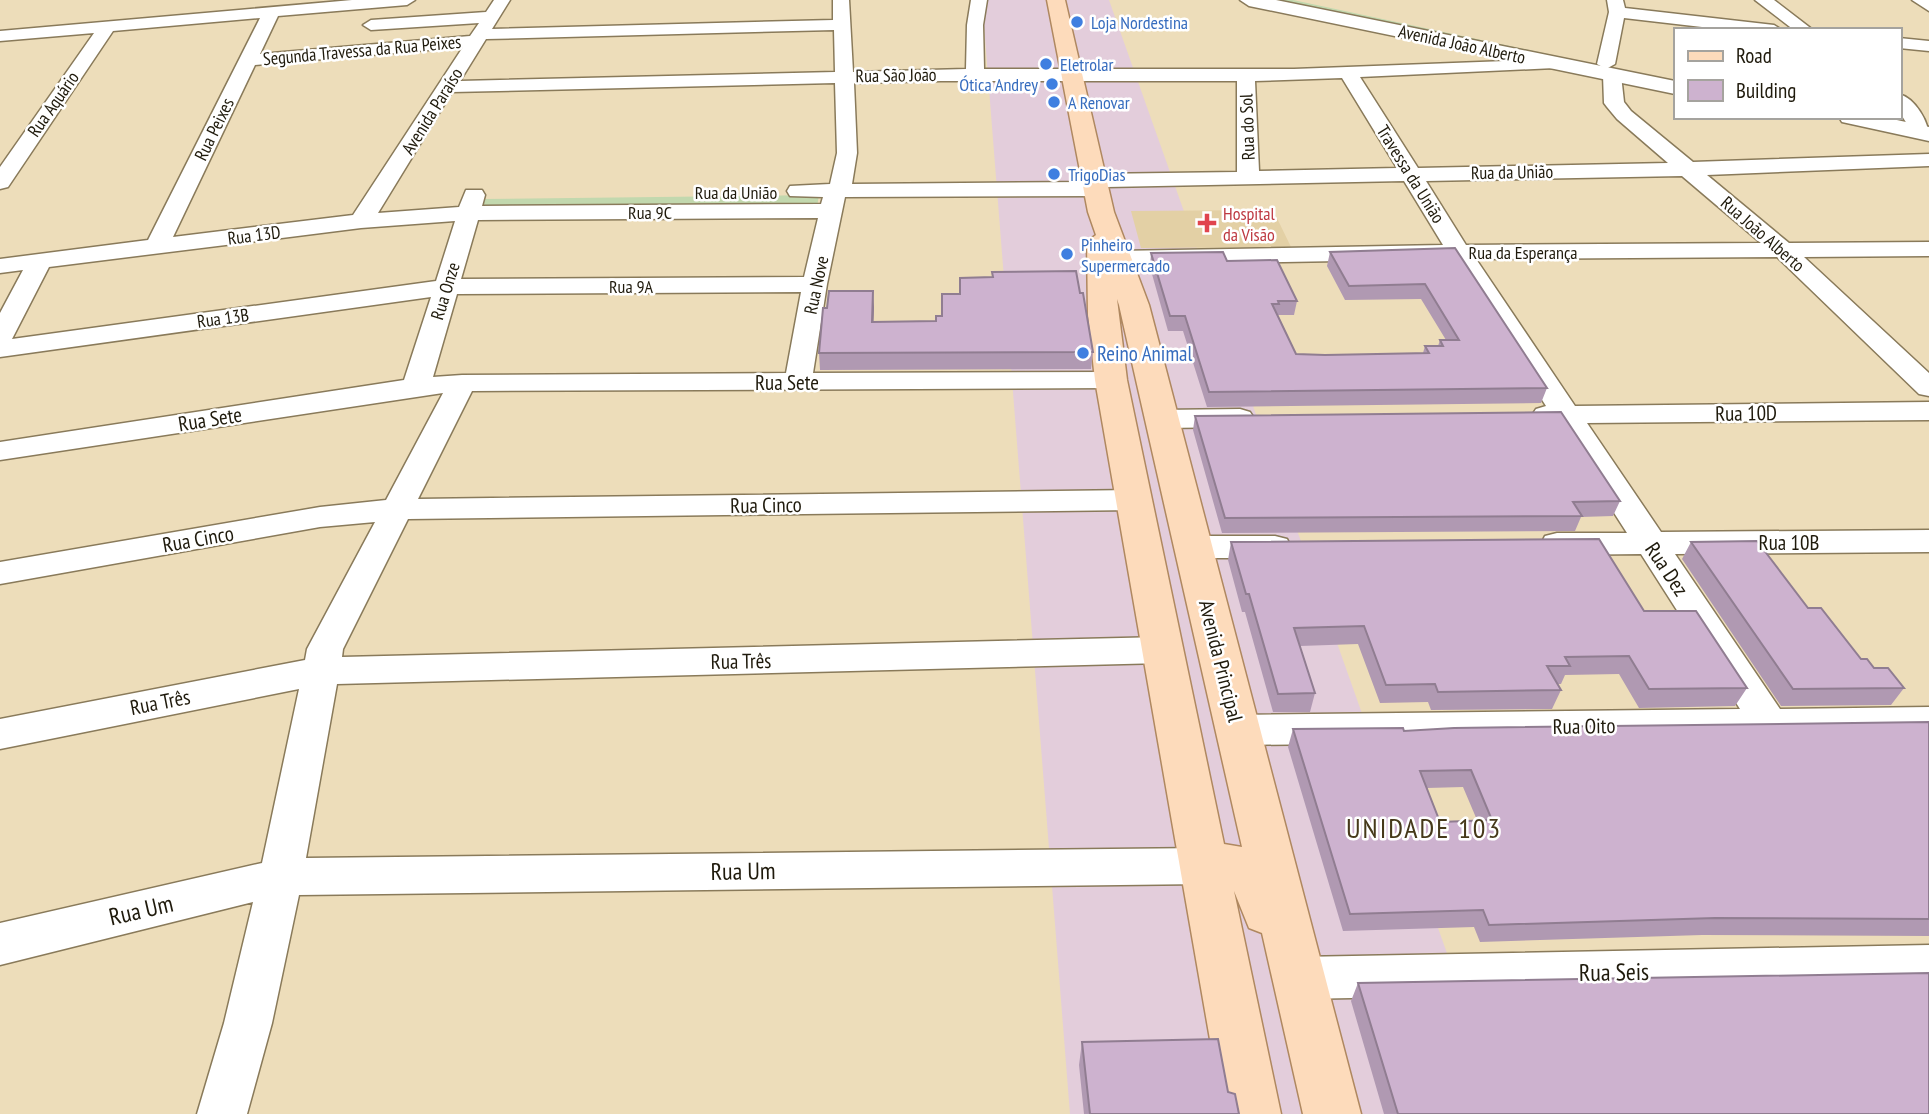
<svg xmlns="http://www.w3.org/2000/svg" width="1929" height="1114" font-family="'PT Sans Narrow',sans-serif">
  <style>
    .commercial { fill: #e3cddb }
    .built { fill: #e3d0a5 }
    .green { fill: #c2d8ae }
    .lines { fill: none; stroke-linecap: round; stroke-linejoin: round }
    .minor-casing { stroke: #897a5a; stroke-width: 3 }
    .tertiary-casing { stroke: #897a5a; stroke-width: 3 }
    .primary-casing { stroke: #af8860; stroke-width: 3 }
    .minor { fill: #fff; fill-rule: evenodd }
    .tertiary { fill: #fff; fill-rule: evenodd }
    .primary { fill: #fddbbb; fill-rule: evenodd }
    .wall { fill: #b099b2; fill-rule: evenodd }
    .shaded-wall { fill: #907d91 }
    .building { fill: #cdb2cf; stroke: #907d91; stroke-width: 2; fill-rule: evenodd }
    .shop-dot { fill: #3f7fe0; stroke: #fff; stroke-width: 2.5 }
    .health-dot { fill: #e0444e; stroke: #fff; stroke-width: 2.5 }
    .labels { text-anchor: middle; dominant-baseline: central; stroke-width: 5; stroke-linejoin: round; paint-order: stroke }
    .far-shop-label { font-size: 18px; fill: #366cbe; stroke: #fff; text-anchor: start }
    .far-street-label { font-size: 18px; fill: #1f1a0c; stroke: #fff }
    .far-health-label { font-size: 18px; fill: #be3a42; stroke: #fff; text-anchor: start }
    .shop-label { font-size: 21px; fill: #366cbe; stroke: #fff; text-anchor: start }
    .street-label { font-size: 21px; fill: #1f1a0c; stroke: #fff }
    .near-street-label { font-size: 24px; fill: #1f1a0c; stroke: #fff }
    .near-quarter-label { font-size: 28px; letter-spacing: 2px; fill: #46391a; stroke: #fff }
  </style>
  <rect width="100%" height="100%" fill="#edddba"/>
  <path class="commercial" d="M982,0H1109L1504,1114H1070Z"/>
  <path class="built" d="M1273,210L1291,247L1141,248L1131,211Z"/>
  <path class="green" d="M1258,0H1293L1675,81V85Z
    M819,195L817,207L476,209L481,199Z"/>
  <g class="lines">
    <defs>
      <path id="minor" d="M352,0H415L407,5L278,16L260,54L470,36L479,23L371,30L363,25L371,20L486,12L494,0H510L492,29L833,20V0H849L853,72L966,69L967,25L971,0H987L983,25L984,69H1294L1561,59L1564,63L1561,67L1555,68L1360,77L1418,168L1668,163L1617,119L1607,107L1604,103L1603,75L1612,69L1621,75L1624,102L1631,111L1693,162L1929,154V166L1707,175L1789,243L1929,242V256L1804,257L1929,373V396L1919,394L1777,257L1476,259L1575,406L1929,402V420L1587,423L1661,532L1929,530V552L1675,554L1780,709L1929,707V737L1238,745L1224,741L1219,730L1224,719L1238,715L1740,709L1641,554L1557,555L1545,552L1541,544L1545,536L1557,533H1627L1557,424L1536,421L1532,415L1536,409L1546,406L1452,259L1117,265L1108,263L1105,258L1108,253L1117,251L1443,245L1404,181L1107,187L1105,194L1097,196L845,197L827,284L813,373L1111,372L1121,374L1125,380L1121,386L1111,388L472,391L418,499L1134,490L1145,493L1150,500L1145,507L1134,510L408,519L343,649L342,657L1163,637L1176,641L1181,650L1176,659L1163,663L337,684L306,858L1204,848L1219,853L1225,866L1219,879L1204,884L299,895L272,1023L247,1114H197L224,1023L253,902L0,965V923L262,863L299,689L0,749V719L305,660L307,649L375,522L320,527L0,584V562L320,507L386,500L443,393L0,460V442L404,380L431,297L0,357V313L23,270L0,273V259L148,240L260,18L113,31L8,187L0,189V167L94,33L0,41V31ZM834,30L835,72L460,81L486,39ZM463,47L353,215L173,237L255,65ZM1342,78L1397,168L1259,171L1255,81ZM941,81H1237V172L1095,174L1087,176L1085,182L852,184L857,153L854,83ZM835,83L837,153L830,184L790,186L787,191L790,196L823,197L821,204L482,206L485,195L482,190H466L459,207L378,213L452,92ZM1682,176L1761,243L1466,245L1426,181ZM818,218L804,277L461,279L478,220ZM455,221L436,281L12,339L49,267L361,228ZM801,292L786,373L462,375L433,377L457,294Z
        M1607,0H1623L1625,8L1774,25L1782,30H1728L1624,18L1615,64L1606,69L1597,64L1609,12Z
        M1755,0H1774L1813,30H1794Z
        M1912,0H1929V11Z
        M1899,38L1929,41V51L1899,48Z
        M1899,94C1915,98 1929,122 1929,137H1915L1899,111Z
        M1240,409L1250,412L1254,418L1250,424L1240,427L1162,428L1152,425L1147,419L1152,413L1162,410Z
        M1194,536H1275L1287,539L1291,547L1287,555L1275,558H1194L1182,555L1178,547L1182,539Z
        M1929,945V987L1299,999L1283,993L1276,978L1283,963L1299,957Z"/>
      <path id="tertiary" d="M1240,0H1276L1675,81V94L1249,6Z
        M1839,117H1883L1929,127V141L1842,122Z"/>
      <path id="primary" d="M1047,0H1065L1114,212L1149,305L1361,1114H1303L1262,933L1249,928L1234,891L1281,1114H1223L1095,380L1088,315L1087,242L1096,235L1088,212ZM1117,299L1119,305L1242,847L1224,844L1127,380Z"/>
    </defs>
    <use href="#minor" class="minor-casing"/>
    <use href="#tertiary" class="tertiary-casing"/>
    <use href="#primary" class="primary-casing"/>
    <use href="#minor" class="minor"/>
    <use href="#tertiary" class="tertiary"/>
    <use href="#primary" class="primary"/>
  </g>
  <path class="wall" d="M1455,248L1547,388L1541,403L1207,407L1183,331H1168L1150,267L1151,253L1227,261L1297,301L1294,315H1278L1296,354L1325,355L1423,353L1425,346H1438L1440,340H1446L1421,299L1345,300L1327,266L1330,252Z
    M992,272L1080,293L1093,352L1091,369L820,370L819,353L874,307L873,322L936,321L960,294L992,277Z
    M1195,416L1620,501L1613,516L1581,517L1575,531L1222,533L1193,430Z
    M1231,542L1644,611L1747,688L1735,706L1639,708L1619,674L1565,675L1561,684H1557L1561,690L1552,709L1431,710L1428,702L1380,703L1358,644L1300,646L1315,693L1310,712H1273L1245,612H1242L1228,560Z
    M1691,542L1808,608L1861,659L1904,688L1891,705L1781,706L1682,559Z
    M1929,722V936L1702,935L1480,942L1474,927L1343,931L1288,747L1293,729L1404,731ZM1463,787L1477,820L1440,822L1427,788Z
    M1358,983L1929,1114H1384L1351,1001Z
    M1082,1042L1228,1092L1239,1114H1084L1079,1065Z"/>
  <path class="shaded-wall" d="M873,291L874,307L873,339L872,322Z"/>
  <path class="building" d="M1455,248L1547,388L1209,392L1185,316H1170L1151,253L1223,252L1227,261L1277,260L1297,301H1278L1279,304H1272L1296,354L1325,355L1429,353L1425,346H1443L1440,340H1459L1425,284L1349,286L1330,252Z
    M1076,271L1080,293H1083L1093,352L819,353L823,308H827L829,291H873L872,322L936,321V316H942V294H960V278L993,277L992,272Z
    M1561,412L1620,501L1573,502L1582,516L1225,518L1195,416Z
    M1599,539L1644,611H1696L1747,688L1649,689L1629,656L1565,657L1570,666H1547L1561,690L1438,692L1435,684L1386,685L1364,626L1294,628L1315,693L1278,694L1249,594H1246L1231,542Z
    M1757,541L1808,608H1821L1861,659H1867L1874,668H1888L1904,688L1793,689L1691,542Z
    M1929,722V919L1715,918L1489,925L1483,910L1350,914L1293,729L1403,728L1404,731L1454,728ZM1471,770L1492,820L1440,822L1420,771Z
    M1929,973V1114H1398L1358,983Z
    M1218,1039L1228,1092L1235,1094L1239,1114H1090L1082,1042Z"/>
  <g class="shop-dot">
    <circle cx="1077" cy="22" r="7"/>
    <circle cx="1046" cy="64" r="7"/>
    <circle cx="1052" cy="84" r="7"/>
    <circle cx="1054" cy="102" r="7"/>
    <circle cx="1054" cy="174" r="7"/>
    <circle cx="1067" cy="254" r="7"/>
    <circle cx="1083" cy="353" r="7"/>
  </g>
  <path class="health-dot" d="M1203.5 212.5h7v7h7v7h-7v7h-7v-7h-7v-7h7z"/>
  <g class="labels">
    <g class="far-shop-label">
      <text x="1091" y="22">Loja Nordestina</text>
      <text x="1060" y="64">Eletrolar</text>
      <text x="1038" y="84" text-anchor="end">Ótica Andrey</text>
      <text x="1068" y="102">A Renovar</text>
      <text x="1068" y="174">TrigoDias</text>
      <text x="1081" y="244">Pinheiro<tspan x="1081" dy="21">Supermercado</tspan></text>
    </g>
    <g class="far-street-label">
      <text transform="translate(1462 44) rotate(12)">Avenida João Alberto</text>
      <text transform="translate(362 50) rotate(-5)">Segunda Travessa da Rua Peixes</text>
      <text transform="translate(896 75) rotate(-1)">Rua São João</text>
      <text transform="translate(53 104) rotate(-55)">Rua Aquário</text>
      <text transform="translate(432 111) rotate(-58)">Avenida Paraíso</text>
      <text transform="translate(1247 127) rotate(-92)">Rua do Sol</text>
      <text transform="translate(214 129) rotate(-64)">Rua Peixes</text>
      <text transform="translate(1512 172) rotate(-1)">Rua da União</text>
      <text transform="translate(1411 174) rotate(58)">Travessa da União</text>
      <text x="736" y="192">Rua da União</text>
      <text x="650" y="212">Rua 9C</text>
      <text transform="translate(1763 234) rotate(41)">Rua João Alberto</text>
      <text transform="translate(254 235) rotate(-7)">Rua 13D</text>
      <text x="1523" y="252">Rua da Esperança</text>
      <text transform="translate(816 285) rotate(-78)">Rua Nove</text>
      <text x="631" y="286">Rua 9A</text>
      <text transform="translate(445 291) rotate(-73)">Rua Onze</text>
      <text transform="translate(223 318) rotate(-8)">Rua 13B</text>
    </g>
    <g class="far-health-label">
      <text x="1223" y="213">Hospital<tspan x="1223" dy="21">da Visão</tspan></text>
    </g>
    <g class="shop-label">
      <text x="1097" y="353">Reino Animal</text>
    </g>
    <g class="street-label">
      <text x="787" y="382">Rua Sete</text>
      <text transform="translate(1746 413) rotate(-1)">Rua 10D</text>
      <text transform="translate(210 419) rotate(-9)">Rua Sete</text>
      <text transform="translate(766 505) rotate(-1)">Rua Cinco</text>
      <text transform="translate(198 539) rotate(-10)">Rua Cinco</text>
      <text x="1789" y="542">Rua 10B</text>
      <text transform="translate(1667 569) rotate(56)">Rua Dez</text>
      <text transform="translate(741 661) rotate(-1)">Rua Três</text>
      <text transform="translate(1221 661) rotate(76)">Avenida Principal</text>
      <text transform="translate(160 702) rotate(-11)">Rua Três</text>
      <text transform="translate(1584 726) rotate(-1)">Rua Oito</text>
    </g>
    <g class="near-street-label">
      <text transform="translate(743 871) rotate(-1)">Rua Um</text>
      <text transform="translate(141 910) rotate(-13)">Rua Um</text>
      <text transform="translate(1614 972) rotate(-1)">Rua Seis</text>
    </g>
    <g class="near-quarter-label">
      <text x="1424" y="827">UNIDADE 103</text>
    </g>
  </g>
  <rect x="1674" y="28" width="228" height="91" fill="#ffffff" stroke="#a5a39e" stroke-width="2"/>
  <rect x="1688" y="51" width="35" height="10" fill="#fddbbb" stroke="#a5a39e" stroke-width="2"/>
  <text x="1736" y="63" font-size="21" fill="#1f1a0c">Road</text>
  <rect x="1688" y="80" width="35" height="21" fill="#cdb2cf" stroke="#a5a39e" stroke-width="2"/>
  <text x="1736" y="98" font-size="21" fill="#1f1a0c">Building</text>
</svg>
